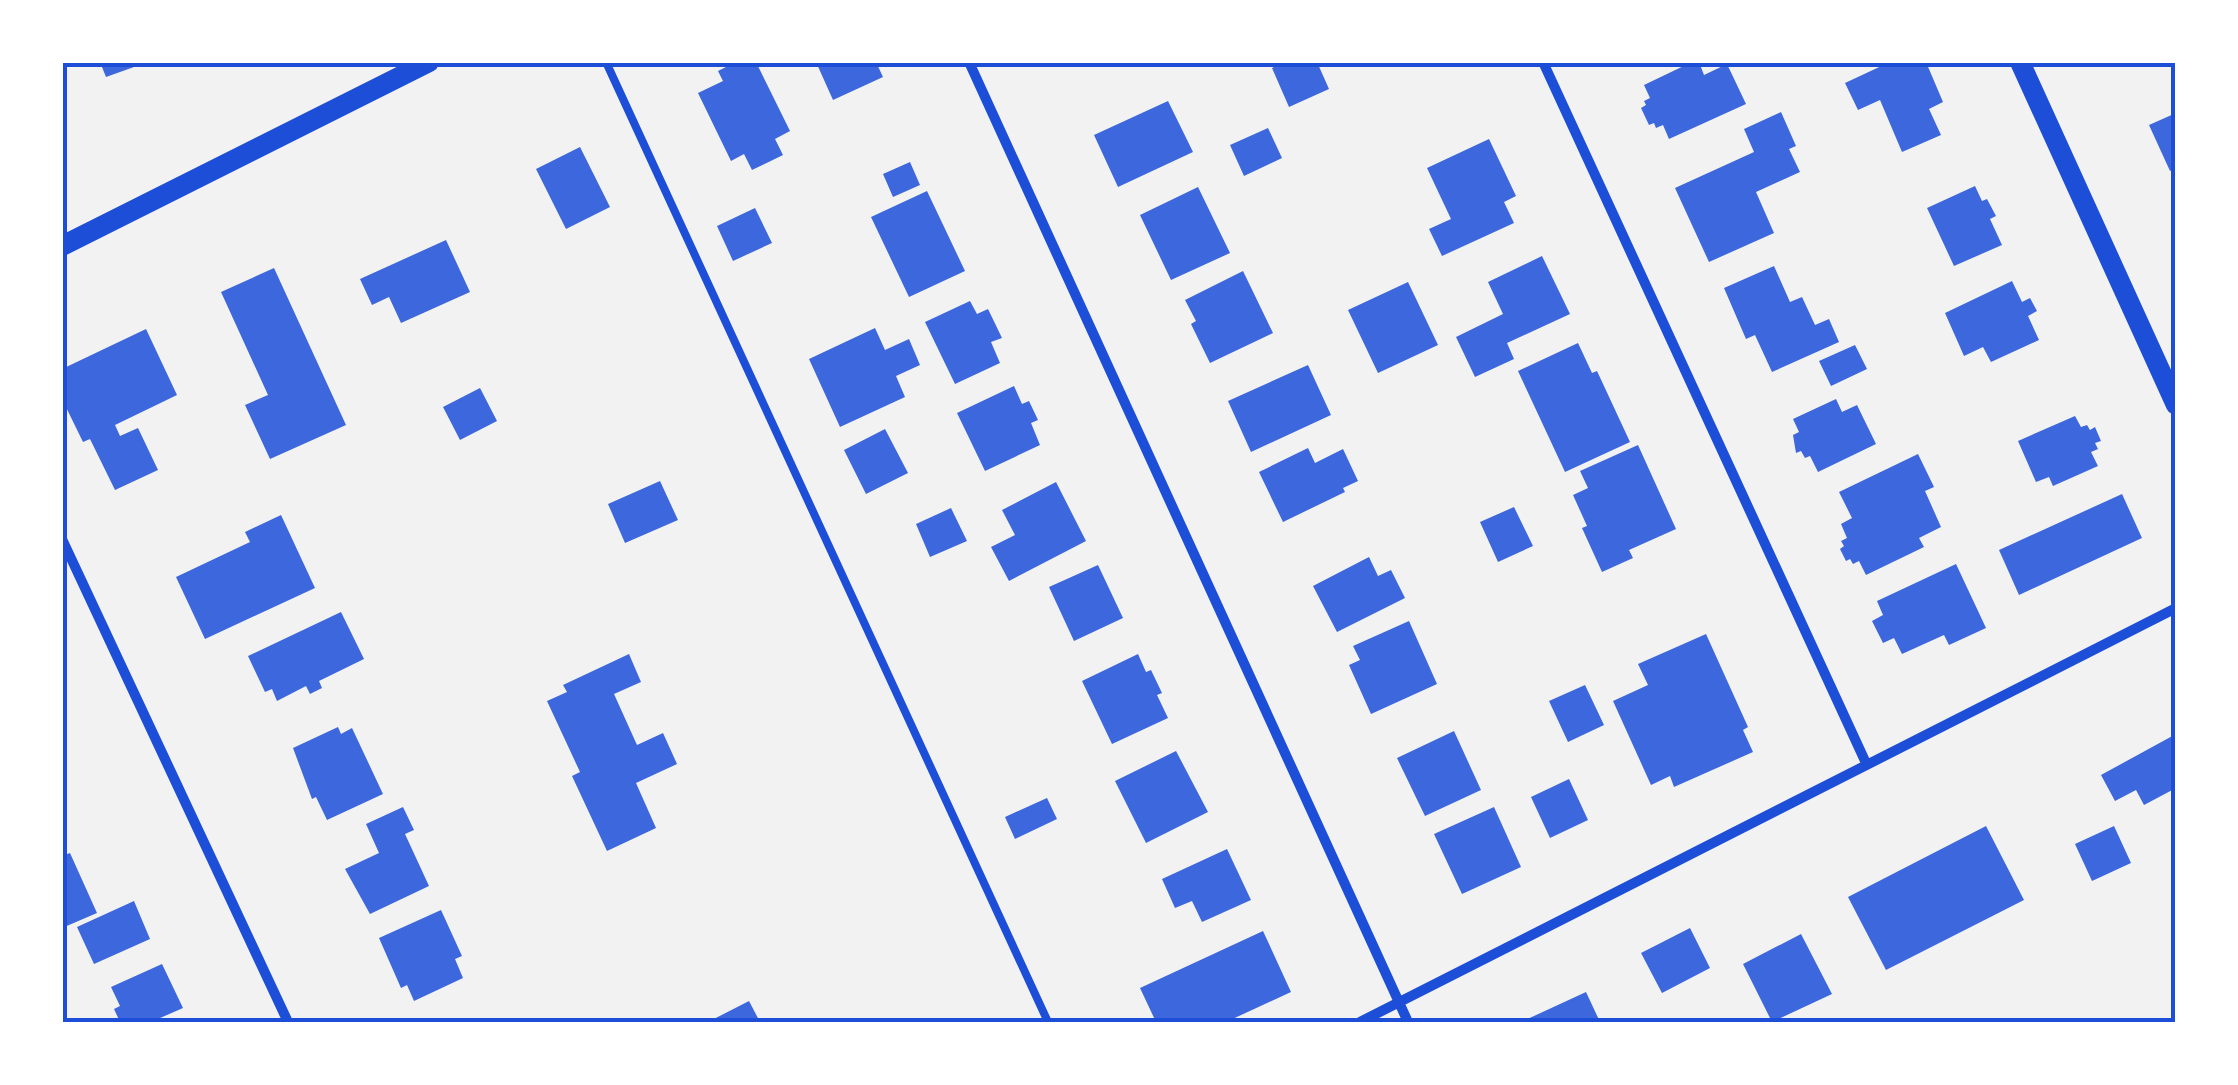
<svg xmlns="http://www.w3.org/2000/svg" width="2238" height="1085" font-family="'Playfair Display',serif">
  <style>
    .building { fill: #3d67dc }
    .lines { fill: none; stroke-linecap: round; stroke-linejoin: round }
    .service { stroke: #1d4ed8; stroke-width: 8 }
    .minor { stroke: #1d4ed8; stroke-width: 10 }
    .secondary { stroke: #1d4ed8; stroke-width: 20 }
    .neatline { fill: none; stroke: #1d4ed8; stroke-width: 4 }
  </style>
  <rect width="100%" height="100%" fill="#f2f2f2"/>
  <path class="building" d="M100,62H148L106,77Z
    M736,62H756L790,131L775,139L783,155L752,170L744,154L731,161L698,93L723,81L718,71Z
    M816,62H876L883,77L833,100Z
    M1284,62H1317L1329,89L1289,107L1272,68Z
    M1692,62H1699L1704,75L1727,64L1746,104L1669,139L1663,125L1656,128L1654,123L1649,125L1641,108L1646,105L1644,101L1650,98L1644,85Z
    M1890,62H1926L1943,102L1929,109L1941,135L1902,152L1880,100L1858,110L1845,83Z
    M1168,101L1193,152L1118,187L1094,135Z
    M1781,112L1796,146L1789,149L1800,172L1756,192L1774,233L1709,262L1675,188L1754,152L1744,129Z
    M2176,113V168L2170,171L2149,125Z
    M1268,128L1282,158L1244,176L1230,145Z
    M1489,139L1516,196L1504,202L1514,223L1442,256L1429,229L1451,219L1427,168Z
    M580,147L610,207L566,229L536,169Z
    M910,162L920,185L893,197L883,174Z
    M1975,186L1982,201L1987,199L1996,216L1990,219L2002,245L1954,266L1927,208Z
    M1198,187L1230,253L1171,280L1140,215Z
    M927,191L965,271L909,297L871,217Z
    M755,208L772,243L733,261L717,226Z
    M446,240L470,292L401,323L389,297L372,305L360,279Z
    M1542,256L1570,314L1507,343L1514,359L1475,377L1456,337L1503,314L1488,282Z
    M1774,266L1790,302L1802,297L1815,325L1829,319L1839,342L1772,372L1755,335L1746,339L1724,288Z
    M274,268L346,425L270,459L245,405L268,395L221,292Z
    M1243,271L1273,333L1210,363L1191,324L1196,321L1185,300Z
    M2012,281L2022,302L2030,298L2037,311L2028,316L2039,340L1991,362L1983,347L1964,356L1945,313Z
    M1408,282L1438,345L1378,373L1348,310Z
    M970,301L977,314L988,309L1002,338L991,342L1000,363L955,384L925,322Z
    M875,328L885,350L909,339L920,365L896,376L905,397L840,427L809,359Z
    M146,329L177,395L115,425L120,436L138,428L158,470L115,490L90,439L83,442L62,399V369Z
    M1578,343L1592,373L1597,371L1630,442L1565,472L1518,371Z
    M1855,345L1867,369L1831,386L1819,361Z
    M1308,365L1331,415L1251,452L1228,401Z
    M1014,386L1022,404L1029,401L1038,420L1031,423L1040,445L985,471L957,413Z
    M480,388L497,421L460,440L443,407Z
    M1836,399L1842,412L1857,405L1876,444L1818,472L1810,456L1805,458L1801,451L1796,453L1793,435L1799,432L1793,419Z
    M2075,416L2081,427L2087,425L2090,430L2095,427L2101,441L2095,443L2098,449L2091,452L2098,466L2053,486L2049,477L2036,482L2018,441Z
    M885,429L908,473L866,494L844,450Z
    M1638,445L1676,529L1629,550L1633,558L1602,572L1582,528L1587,526L1573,495L1588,488L1580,471Z
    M1308,448L1315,463L1343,449L1358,481L1343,488L1345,492L1283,522L1259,472Z
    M1918,454L1934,487L1925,491L1941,527L1919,538L1924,547L1866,575L1859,561L1853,564L1850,559L1846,561L1840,549L1844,546L1841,541L1847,538L1841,524L1852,518L1839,492Z
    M660,481L678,520L625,543L608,504Z
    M1056,482L1086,541L1009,581L991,547L1015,535L1002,510Z
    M2122,494L2142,538L2019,595L1999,550Z
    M1514,507L1533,546L1498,562L1480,522Z
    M951,508L967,541L930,557L916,524Z
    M281,515L315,588L205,639L176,577L250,542L245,532Z
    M1369,557L1378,576L1391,570L1405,598L1337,632L1313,586Z
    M1956,564L1986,628L1949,645L1944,635L1902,654L1894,638L1883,643L1872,621L1883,615L1877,601Z
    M1098,565L1123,618L1074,641L1049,587Z
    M341,612L364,659L319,681L322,688L310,694L306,686L277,701L272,689L265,692L248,656Z
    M1409,621L1437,684L1371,714L1349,665L1360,660L1353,646Z
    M1706,634L1748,727L1743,730L1753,752L1674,787L1670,776L1651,785L1613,701L1648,685L1638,664Z
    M629,654L641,682L614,694L637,745L663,733L677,764L636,783L656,828L607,851L572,776L580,772L547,701L567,692L563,685Z
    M1138,654L1146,672L1151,670L1162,693L1157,695L1168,718L1112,744L1082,681Z
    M1585,685L1604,725L1568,742L1549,701Z
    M338,727L341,734L352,728L383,794L327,820L316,797L312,799L293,748Z
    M1454,731L1481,790L1425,816L1397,758Z
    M2176,734V788L2144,805L2136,790L2115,801L2101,775Z
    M1176,751L1208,812L1146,843L1115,781Z
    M1569,779L1588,820L1550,838L1531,797Z
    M1047,798L1057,819L1015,839L1005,817Z
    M403,807L414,830L405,834L429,886L370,914L345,869L379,853L366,824Z
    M1494,807L1521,867L1462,894L1434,834Z
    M1986,826L2024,900L1886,970L1848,897Z
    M2114,826L2131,863L2092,881L2075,844Z
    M1227,849L1251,900L1202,922L1192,901L1175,908L1162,879Z
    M70,853L97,913L62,928V856Z
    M134,901L150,939L94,964L77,927Z
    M441,910L462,956L455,959L463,978L414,1001L407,985L401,988L379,938Z
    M1690,928L1710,968L1662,993L1641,953Z
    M1263,931L1291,992L1226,1022H1156L1140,988Z
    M1801,934L1832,994L1772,1022L1743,964Z
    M162,964L183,1008L151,1022H120L114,1009L120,1006L111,987Z
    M1586,992L1600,1022H1521Z
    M749,1001L760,1022H708Z"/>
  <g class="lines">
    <path class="service" d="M606,62L1048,1022"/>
    <path class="minor" d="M969,62L1408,1022
      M1543,62L1866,763
      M62,539L288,1022
      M1360,1022L2176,608"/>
    <path class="secondary" d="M2020,62L2176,405
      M62,246L429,62"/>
  </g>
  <rect width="2238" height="1085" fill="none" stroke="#ffffff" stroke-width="130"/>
  <rect x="65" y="65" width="2108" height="955" class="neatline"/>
</svg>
